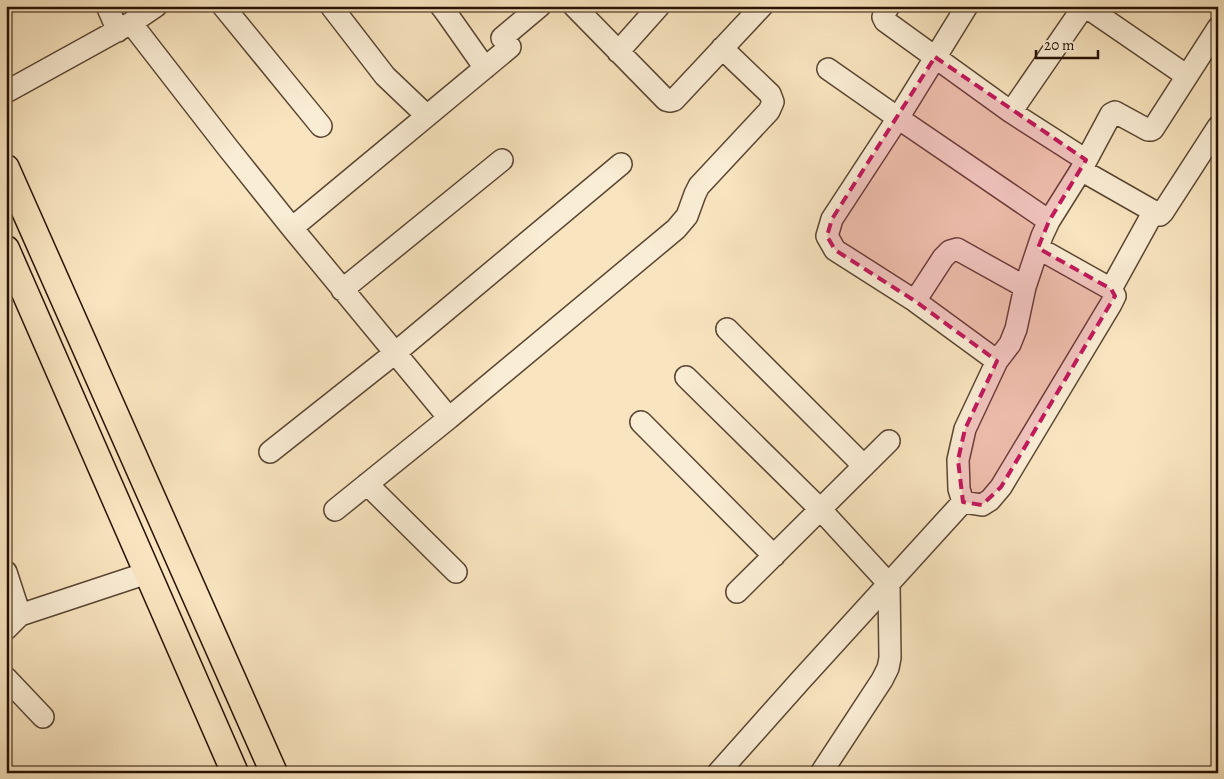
<svg xmlns="http://www.w3.org/2000/svg" width="1224" height="779" font-family="Alegreya,serif">
  <style>
    .lines { fill: none; stroke-linecap: round; stroke-linejoin: round }
    .minor-casing { stroke: #5a4632; stroke-width: 24 }
    .major-casing { stroke: #261203; stroke-width: 29 }
    .minor { stroke: #faedd5; stroke-width: 21 }
    .major { stroke: #f8e4bf; stroke-width: 26 }
    .marked { fill: #c2185b; fill-opacity: 0.2; stroke: #c2185b; stroke-width: 4; stroke-dasharray: 10 6; stroke-linejoin: round }
  </style>
  <rect width="100%" height="100%" fill="#f8e4bf"/>
  <filter id="stains"><feTurbulence type="fractalNoise" baseFrequency=".004" numOctaves="4"/><feColorMatrix values="0 0 0 0 .2 0 0 0 0 .09 0 0 0 0 .02 0 0 0 .5 -.17"/></filter>
  <radialGradient id="worn" r=".72"><stop offset=".6" stop-color="#630" stop-opacity="0"/><stop offset="1" stop-color="#630" stop-opacity=".3"/></radialGradient>
  <g class="lines">
    <defs>
      <path id="minor" d="M107,6L118,31
        M223,6L321,126
        M331,6L385,76L427,116
        M441,6L447,14L485,68
        M574,6L666,100L670,101L674,100L762,6
        M889,6L884,14L883,17L885,21L1011,112L1084,6
        M967,6L898,118L832,219L827,236L835,250L915,301L997,361
        M1085,6L1187,76
        M131,23L228,148L292,228L449,418L676,229L687,216L695,194L699,186L769,111L773,102L770,94L722,48
        M502,38L540,6
        M618,52L659,6
        M828,69L898,118L1049,221
        M6,92L131,23L156,6
        M1011,112L1086,160
        M1081,170L1111,114L1115,112L1148,130H1151L1153,129L1218,28
        M292,228L510,47
        M1111,289L1154,211
        M342,290L502,160
        M915,301L943,258L950,251L957,249L1025,287
        M727,329L864,466
        M686,377L821,510L889,584L890,658L888,668L882,680L821,773
        M641,422L774,556
        M270,452L395,353L621,164
        M367,484L456,572
        M963,502L982,505L990,500L1001,487L1111,304L1115,296L1111,289L1038,248
        M335,510L449,418
        M6,572L20,615
        M737,592L889,441
        M6,629L20,615L147,573
        M6,678L43,717
        M718,773L800,681L963,502L959,489L958,460L965,429L997,361L1010,344L1016,329L1025,287L1042,236L1049,221L1081,170L1160,215L1163,212L1218,127"/>
      <path id="major" d="M6,168L274,773
        M6,249L235,773"/>
    </defs>
    <use href="#minor" class="minor-casing"/>
    <use href="#major" class="major-casing"/>
    <use href="#minor" class="minor"/>
    <use href="#major" class="major"/>
  </g>
  <path class="marked" d="M935,57L1086,160L1049,221L1038,248L1111,289L1115,296L1001,487L982,505L963,502L958,460L965,429L997,361L915,301L835,250L827,236L832,219Z"/>
  <rect width="1224" height="779" fill="none" stroke="#f8e4bf" stroke-width="25"/>
  <rect x="8" y="8" width="1209" height="764" fill="none" stroke="#261203" stroke-width="2.5"/>
  <rect x="12" y="12" width="1199" height="754" fill="none" stroke="#261203"/>
  <path d="M1036 50v8h62v-8" fill="none" stroke="#261203" stroke-width="2.5"/>
  <text x="1044" y="50" font-size="15" fill="#261203" stroke="#faedd5" stroke-width="4" paint-order="stroke">20 m</text>
  <rect width="100%" height="100%" filter="url(#stains)"/>
  <rect width="100%" height="100%" fill="url(#worn)"/>
</svg>
